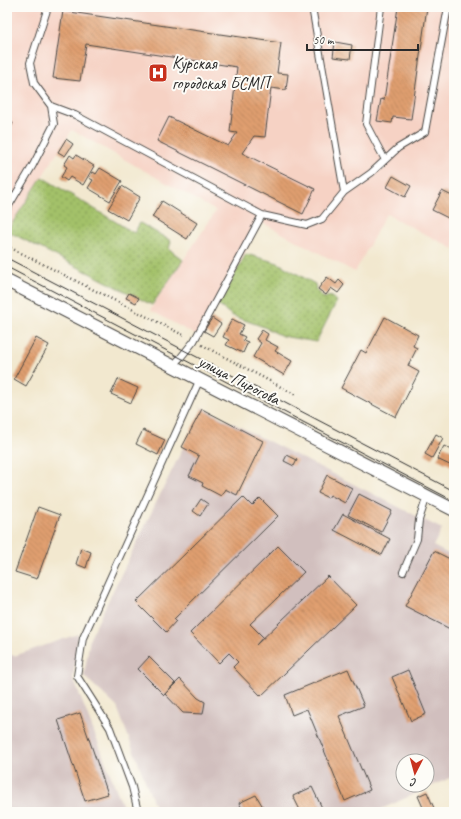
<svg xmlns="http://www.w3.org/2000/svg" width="461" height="819" font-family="Caveat,sans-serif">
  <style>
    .built { fill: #f6d2c4 }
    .industrial { fill: #d1bfbe; fill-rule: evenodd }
    .garden { fill: url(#garden-dots); stroke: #67764a }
    .building { fill: url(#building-back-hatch) }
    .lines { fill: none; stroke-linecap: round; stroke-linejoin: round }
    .service-casing { stroke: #494744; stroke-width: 8 }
    .minor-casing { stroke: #494744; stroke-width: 14 }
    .path { stroke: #494744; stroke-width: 2.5; stroke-dasharray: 1 3; stroke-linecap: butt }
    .service { stroke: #fff; stroke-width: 6 }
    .minor { stroke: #fff; stroke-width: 12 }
    .tram { stroke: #2b2b2b; stroke-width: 1 }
    .labels { text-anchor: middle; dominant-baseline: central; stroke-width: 4; stroke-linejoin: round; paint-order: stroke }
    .poi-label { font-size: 17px; fill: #2b2b2b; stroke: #fdfcf7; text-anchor: start }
    .street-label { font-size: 17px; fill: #2b2b2b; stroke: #fdfcf7 }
  </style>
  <defs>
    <pattern id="garden-dots" width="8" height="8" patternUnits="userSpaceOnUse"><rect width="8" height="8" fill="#a3c169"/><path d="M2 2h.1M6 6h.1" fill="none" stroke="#859d57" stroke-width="1.8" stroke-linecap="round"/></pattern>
    <pattern id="building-back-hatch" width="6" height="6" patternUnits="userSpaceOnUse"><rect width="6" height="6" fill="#e09f6f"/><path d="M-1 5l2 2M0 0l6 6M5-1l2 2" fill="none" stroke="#b6825b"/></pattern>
  </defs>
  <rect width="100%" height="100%" fill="#fdfcf7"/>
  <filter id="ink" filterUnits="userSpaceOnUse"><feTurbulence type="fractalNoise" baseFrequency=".025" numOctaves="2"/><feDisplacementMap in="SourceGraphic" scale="8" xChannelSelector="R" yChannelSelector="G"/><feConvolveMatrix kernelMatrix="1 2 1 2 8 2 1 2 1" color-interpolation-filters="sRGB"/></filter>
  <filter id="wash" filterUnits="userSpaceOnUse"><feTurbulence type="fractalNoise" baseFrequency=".012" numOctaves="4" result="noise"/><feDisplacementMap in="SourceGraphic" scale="16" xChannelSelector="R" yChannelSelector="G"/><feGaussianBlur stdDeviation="0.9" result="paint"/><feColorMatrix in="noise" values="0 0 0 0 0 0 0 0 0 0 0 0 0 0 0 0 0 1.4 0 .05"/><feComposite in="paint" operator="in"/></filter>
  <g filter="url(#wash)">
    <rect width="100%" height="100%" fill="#f2e8cf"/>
    <path class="built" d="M7,7H454V249L386,214L355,272L261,222L199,337L150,310L216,211L72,130L7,231Z"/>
    <path class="industrial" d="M199,406L442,529L433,546L454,557V758L452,777L375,812H157L117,707L84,676L90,638L202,409ZM403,761H427V785H403Z
      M78,634L73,678L125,812H7V653L14,656Z"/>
    <path class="garden" d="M42,177L134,233L140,223L171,241L169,249L183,260L152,305L7,231Z
      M246,254L278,263L315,284L316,290L324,298L330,296L337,301L316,342L282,336L264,327L233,316L218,305Z"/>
    <g id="blocks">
      <path class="building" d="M398,7H427L411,119L393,117L392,123L377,121L381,99L384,100Z
        M63,11L281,43L277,73L288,74L286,90L271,88L265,137L254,136L242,153L315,189L303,214L157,141L169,117L228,146L237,133L230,132L237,67L86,44L80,81L53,78Z
        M335,42L352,45L350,59L333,57Z
        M7,120L13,123L7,135Z
        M66,139L73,144L65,156L58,152Z
        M70,155L74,158L76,155L94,166L83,185L70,177L67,181L61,177L67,167L64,165Z
        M100,168L122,181L110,201L88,188L93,180L89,178L93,172L96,174Z
        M393,176L411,186L405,197L387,187Z
        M122,186L140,197L127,220L108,209Z
        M442,191L454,197V221L432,210Z
        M162,201L197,223L187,239L152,217Z
        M327,277L336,284L339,280L344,285L338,293L331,288L326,295L318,289Z
        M129,293L139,298L136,303L126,298Z
        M385,317L418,335L413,346L417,348L408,366L419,372L396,417L341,388L361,350L366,353Z
        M212,318L221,324L213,336L204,331Z
        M232,319L244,325L239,334L245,337L243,340L248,342L243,353L226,345L229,340L223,337Z
        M262,330L268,334L265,340L278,347L275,351L292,361L284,375L253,357L261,343L256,339Z
        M36,338L49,345L26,386L14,379Z
        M118,379L138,388L131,403L111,394Z
        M202,409L263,441L237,495L225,489L221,496L202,486L203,483L189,476L199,456L182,447Z
        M143,430L165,440L158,455L136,444Z
        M436,434L443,438L432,458L425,454Z
        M444,446L454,451V467L437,459Z
        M287,455L297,460L294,466L284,461Z
        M327,475L352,488L345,503L330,495L328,498L318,493Z
        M359,494L392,511L381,532L348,515Z
        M243,497L252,506L260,498L278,516L174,619L176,621L166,632L136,602Z
        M201,499L208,504L200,516L193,511Z
        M38,507L60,515L37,579L15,572Z
        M343,514L390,539L382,555L334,530Z
        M278,546L304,572L250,624L263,637L256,645L328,576L356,605L261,696L233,667L238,662L229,653L219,663L190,633Z
        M81,548L91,552L86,568L76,564Z
        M434,551L454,561V631L405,606Z
        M149,657L175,683L164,695L138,669Z
        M348,669L364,706L339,716L370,790L345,801L307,709L292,715L285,695Z
        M408,670L426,714L411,721L392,677Z
        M180,679L198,698L205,702L203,714L183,713L165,694Z
        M80,713L108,794L85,801L58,720Z
        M312,787L324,812H301L293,796Z
        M427,792L434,808L425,812L418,796Z
        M256,795L266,812H244L239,803Z"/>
    </g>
  </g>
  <g filter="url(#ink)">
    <use href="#blocks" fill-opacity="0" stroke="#494744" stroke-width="1"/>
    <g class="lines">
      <defs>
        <path id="service" d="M48,7L30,63L34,83L51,106L75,115L262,215L307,225L322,219L344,192L371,173L398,148L425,132L448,7
          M312,7L344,192
          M381,7L366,124L385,160
          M7,209L33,165L54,124L51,106
          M173,365L181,357L194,341L262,215
          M403,572L417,539L419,520L427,496
          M138,812L132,787L110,728L77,676L83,638L200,379"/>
        <path id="minor" d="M7,281L454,510"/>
      </defs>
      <use href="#service" class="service-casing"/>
      <use href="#minor" class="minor-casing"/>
      <path class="path" d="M7,246L185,336
        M202,345L296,395"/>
      <use href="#service" class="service"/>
      <use href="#minor" class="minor"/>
      <path class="tram" d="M7,258L454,491
        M7,267L454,501"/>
    </g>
  </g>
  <defs>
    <symbol id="hospital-square" viewBox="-11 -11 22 22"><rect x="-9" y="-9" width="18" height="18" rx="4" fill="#c8321e" stroke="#fdfcf7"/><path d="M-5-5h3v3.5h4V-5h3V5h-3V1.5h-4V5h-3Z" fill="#fff"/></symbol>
  </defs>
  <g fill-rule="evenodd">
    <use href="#hospital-square" x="147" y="62" width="22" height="22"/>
  </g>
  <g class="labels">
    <g class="poi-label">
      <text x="172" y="63">Курская<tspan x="172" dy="20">городская БСМП</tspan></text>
    </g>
    <g class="street-label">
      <text transform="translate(239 380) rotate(27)">улица Пирогова</text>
    </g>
  </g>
  <rect width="461" height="819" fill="none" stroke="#fdfcf7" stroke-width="24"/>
  <g transform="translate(415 773) rotate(186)"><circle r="19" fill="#fdfcf7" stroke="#a9a8a5"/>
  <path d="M0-3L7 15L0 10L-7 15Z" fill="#c8321e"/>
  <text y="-6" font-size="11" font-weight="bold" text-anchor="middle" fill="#2b2b2b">С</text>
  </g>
  <path d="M307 44v6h111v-6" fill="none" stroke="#2b2b2b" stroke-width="2"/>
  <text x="313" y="44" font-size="12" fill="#2b2b2b" stroke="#fdfcf7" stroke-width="3" paint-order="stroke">50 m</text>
</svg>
